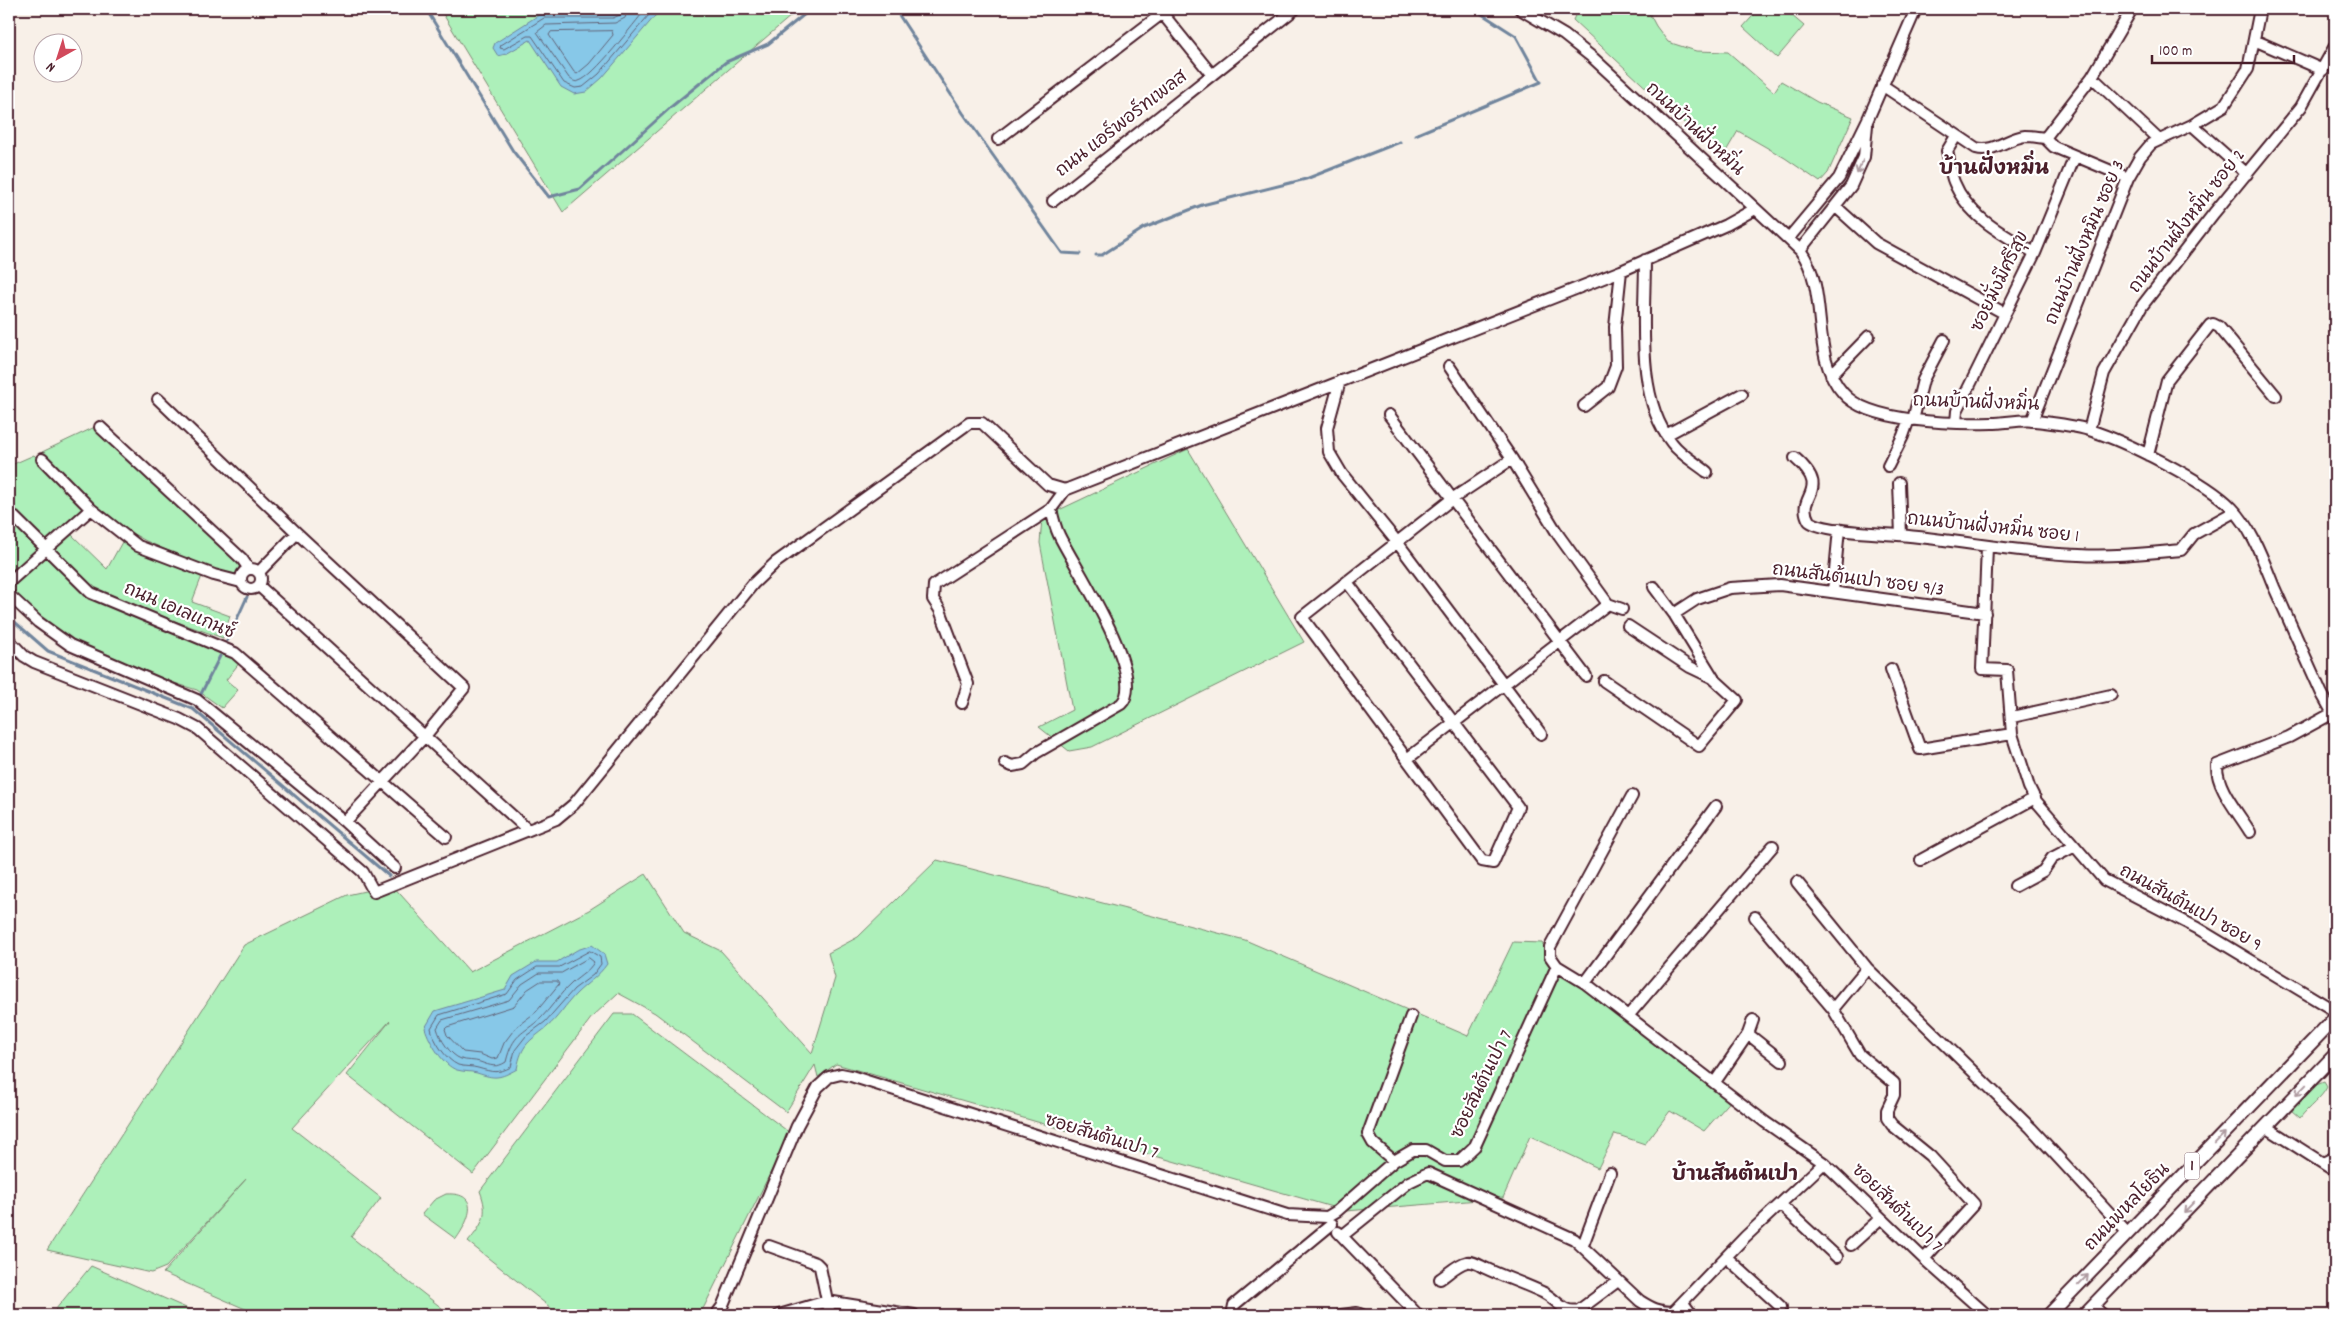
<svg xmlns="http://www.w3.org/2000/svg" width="2344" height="1324" font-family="Dekko,'Playpen Sans Thai',sans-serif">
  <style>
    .green { fill: #adf0ba; stroke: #7c8872 }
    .water { fill: #87c8e8; stroke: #6f849c }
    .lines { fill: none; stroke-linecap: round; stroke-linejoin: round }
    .shore { stroke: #626377; stroke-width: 1 }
    .stream { stroke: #6f849c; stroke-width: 3 }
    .minor-casing { stroke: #4a1f2b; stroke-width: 14 }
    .major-casing { stroke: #4a1f2b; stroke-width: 16 }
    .minor { stroke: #fff; stroke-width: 10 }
    .major { stroke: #fff; stroke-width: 12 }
    .oneway { stroke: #ae9aa0 }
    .labels { text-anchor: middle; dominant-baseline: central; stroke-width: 4.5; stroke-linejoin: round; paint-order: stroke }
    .shield { fill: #fff; stroke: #80626b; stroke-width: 1 }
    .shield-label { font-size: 16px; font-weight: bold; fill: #4a1f2b }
    .street-label { font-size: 18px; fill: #4a1f2b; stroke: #fff }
    .quarter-label { font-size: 20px; font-weight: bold; fill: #4a1f2b; stroke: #fff }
  </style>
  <rect width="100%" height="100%" fill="#f8f0e8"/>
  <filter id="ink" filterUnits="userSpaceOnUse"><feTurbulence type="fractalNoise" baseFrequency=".02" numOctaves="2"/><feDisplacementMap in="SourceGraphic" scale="10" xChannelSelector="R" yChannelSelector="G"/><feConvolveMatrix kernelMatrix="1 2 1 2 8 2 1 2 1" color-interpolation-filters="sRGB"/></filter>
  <g filter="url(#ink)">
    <path class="green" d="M440,9H799L563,212Z
      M1578,9H1647L1656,26L1668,42L1696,51L1728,52L1774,92L1781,81L1817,102L1853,117L1828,173L1820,182L1785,158L1738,131L1722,158L1573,20Z
      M1759,9H1784L1804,26L1777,58L1743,27Z
      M95,427L240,565L237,574L214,571L146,541L112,522L42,452Z
      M1188,449L1304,642L1092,747L1069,751L1039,727L1072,710L1040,543L1042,518Z
      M34,455L84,507L47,542L9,504V466Z
      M9,518L39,548L9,576Z
      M71,534L107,569L122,542L202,576L192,602L230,616L223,638L154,614L93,588L54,549Z
      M47,555L89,595L219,651L240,662L226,680L238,690L222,708L197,690L161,679L73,641L52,628L9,590Z
      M937,860L1245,940L1468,1036L1513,942L1542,943L1557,966L1734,1097L1704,1131L1670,1111L1645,1144L1615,1134L1598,1168L1530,1136L1503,1198L1346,1211L836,1064L818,1077L815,1065L786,1112L655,1013L618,993L592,1017L473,1174L347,1075L390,1021L292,1128L381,1198L351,1237L447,1312L445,1315H259L163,1273L246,1179L166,1267L151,1273L47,1250L244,945L347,895L392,885L470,972L589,910L646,874L684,933L721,951L812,1053L835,978L828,953L858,937Z
      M614,1014H632L790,1133L704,1307L697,1315H552L551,1308L468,1242C483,1224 489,1214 480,1191Z
      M2324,1082L2327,1087C2322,1098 2308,1107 2300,1118L2291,1110L2311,1087Z
      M446,1194C482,1192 469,1221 456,1239L422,1214L434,1200Z
      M91,1266L202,1315H51Z"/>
    <path class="water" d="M624,9H661L602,78L586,92L574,94L561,87L530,40L506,54L498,56L493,48L495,43L542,13H612Z
      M592,945L604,954L607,964C598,977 587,983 576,994C566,1004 558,1018 547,1027C529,1042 522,1043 517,1069C499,1079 495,1079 477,1073C470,1071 464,1072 457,1070C443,1066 429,1041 425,1028L435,1011L505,990L513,976L536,962H557L577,950Z"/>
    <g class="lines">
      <path class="shore" d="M622,9L620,15L613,18H544L501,45L500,48L504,49L527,36H532L564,83L575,88L583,87L599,74L654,9
        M628,9L625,18L615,23L546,25L537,32L569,78C572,80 575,83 579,81C594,77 634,23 646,9
        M612,31L613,35L589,64L577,74L574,72L549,35L551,32Z
        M590,951L600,957L601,964L593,975L574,989L545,1022L526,1036L515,1050L511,1067C498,1074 492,1072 478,1068C472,1066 464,1067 458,1065C446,1060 433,1040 431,1028L439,1015L507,994L517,980L537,967H559Z
        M589,958L594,962C589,971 580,976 572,983C560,993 552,1007 541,1018C522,1035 513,1033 506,1062C497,1068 491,1066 480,1062C474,1060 467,1061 461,1059C450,1055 440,1039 437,1028L442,1020L509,1000L522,984L539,973H561Z
        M541,981H557L559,984L536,1012L516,1027L504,1043L498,1058L492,1059L480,1054L463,1052L447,1035L445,1029L447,1027L514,1006L527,990Z"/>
      <path class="stream" d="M426,9L513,151L549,197L580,189L671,107L726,62L768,44L811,9
        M895,9L963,113L1062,253L1080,254
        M1415,135L1541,82L1516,36L1474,9
        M1096,255H1102L1144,228L1202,205L1306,179L1400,142
        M9,617L48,651L193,709L389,876
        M227,641L247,597
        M201,694L220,656"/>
      <defs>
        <path id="minor" d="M1520,9L1564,35L1593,58L1800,250C1831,292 1808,353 1843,393C1868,423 1955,424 1992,423C2006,423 2021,419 2035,421C2052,423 2072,425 2089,430C2125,441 2206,481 2232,508C2253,530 2263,560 2274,587C2290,622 2306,658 2322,694L2335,717
          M1162,13L1212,75
          M2254,40L2323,70
          M2092,77L2159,140
          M1882,85L1976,148C1994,153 2007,138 2025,136C2031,136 2038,137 2045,138L2092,77L2132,9
          M2192,125L2247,174
          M1956,136L1947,151C1950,161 1950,173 1954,182C1968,217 2004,235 2035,253
          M2045,138L2054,147L2128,178
          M998,139L1168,9
          M1053,201L1295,9
          M1835,206L1876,243L2004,313
          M1788,239L1839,178L1868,119L1916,9
          M1800,250L1851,186L1864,157L1867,125
          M1645,260C1645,315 1635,398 1672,443C1681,455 1696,463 1707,472
          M1449,366L1512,459L1559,536L1608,604L1622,609
          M1831,375L1869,336
          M1340,381L1327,428L1329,452L1342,474L1397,542L1541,734
          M158,399L297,533L464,688L425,736L345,822
          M1584,406L1608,387L1616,366L1615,327L1621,271
          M1389,415L1586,676
          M1913,420L1923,380L1944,340
          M2032,421L2128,178L2140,157L2151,144L2192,125L2224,106L2248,69L2260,9
          M1956,423L1957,411L2035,253L2075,156
          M100,427L242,559L249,569
          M2089,430L2104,373L2142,306L2214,213L2301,107L2335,46
          M1666,435L1742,394
          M2148,455L2167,380L2210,325L2213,324L2219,327L2276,396
          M1795,458C1834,492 1794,495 1809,521C1823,532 1879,533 1898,535C1959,540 2019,553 2079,555C2113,557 2148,553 2181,550L2194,534L2234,512
          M42,459L91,509L138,546L214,575L241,582
          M1888,466L1903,436L1909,419
          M1899,483L1901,535
          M9,512L91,593L235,653L446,837
          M1987,547L1982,669L2007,670L2012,734L2029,787L2036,801L2104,880L2197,928L2335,1011
          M241 579a10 10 0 1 1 20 0a10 10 0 1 1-20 0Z
          M259,572L297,533
          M9,582L91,509
          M1347,582L1518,807L1493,863L1482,861L1302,617L1452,499L1512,459
          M259,586L528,830
          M1833,592L1839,529
          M9,595L38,622L70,645L197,700L345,822L395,868
          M1674,614L1697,599L1730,588L1780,585L1985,613
          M1628,626L1690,667L1713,678
          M9,640L24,656L34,662L179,719L198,729L363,872L374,892L556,819L574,804L753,584L775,563L969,423H982L1048,485L1065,490L1621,271L1726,225L1755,209
          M1891,669L1920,749L2012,734
          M1604,681L1699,746L1737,700L1714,679L1674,614L1654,587
          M962,703L968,684L940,610L933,599L934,585L1051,509L1065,490
          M2012,717L2111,695
          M1407,759L1608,604
          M1005,763L1012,766L1023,764L1036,753L1121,704C1149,677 1073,565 1059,535C1055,527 1053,518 1051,509
          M2250,832C2238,812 2216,788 2217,765L2289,737L2333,713
          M1921,860L2035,798
          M1797,882L1867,968L2031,1128L2128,1233
          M2015,886L2043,871L2052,858L2075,846
          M1755,917L1833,1009L1860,1055L1894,1083V1095L1887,1110V1118L1892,1125L1930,1156L1974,1204L1924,1259
          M1557,966L1550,956V947L1632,796
          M1585,983L1716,806
          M1833,1009L1867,968
          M1628,1016L1773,846
          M1748,1034L1782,1061
          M1715,1082L1748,1034L1753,1020
          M2266,1127L2335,1171
          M1394,1161L1373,1143L1368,1134L1411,1016
          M2323,1163L2335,1157
          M1781,1205L1837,1257
          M1338,1232L1418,1315
          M1342,1236L1409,1182L1428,1173L1574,1239L1640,1301C1651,1308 1659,1312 1673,1312L1745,1237L1824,1163
          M1583,1245L1610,1173
          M1851,1245L1881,1218
          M769,1246L816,1263L820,1267L830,1315
          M1726,1257L1781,1307
          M1440,1279C1448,1274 1457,1264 1467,1262C1473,1261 1479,1265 1485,1268C1504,1277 1523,1283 1542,1292C1556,1298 1562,1314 1579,1310L1618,1281
          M1683,1303L1689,1311L1686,1315
          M2093,1306L2103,1315
          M716,1315L722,1307L797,1126L818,1087L829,1077L841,1074L851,1076L1287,1215L1327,1217L1337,1211L1394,1161L1413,1150H1426L1445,1161H1459L1475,1146L1557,966L1585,983L1765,1122L1824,1163L1924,1259L1987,1315
          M779,1315L827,1301L914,1315
          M1232,1315L1234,1305L1332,1224
          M1341,1315L1357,1313L1362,1315"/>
        <path id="major" d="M2049,1315L2335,1018
          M2084,1315L2335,1055"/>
      </defs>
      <use href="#minor" class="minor-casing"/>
      <use href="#major" class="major-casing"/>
      <use href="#minor" class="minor"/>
      <use href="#major" class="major"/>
    </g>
    <defs><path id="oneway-shaft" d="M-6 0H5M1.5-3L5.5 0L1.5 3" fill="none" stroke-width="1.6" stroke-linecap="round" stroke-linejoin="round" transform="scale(1.25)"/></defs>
    <g class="oneway">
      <use href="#oneway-shaft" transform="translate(1860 167) rotate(114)"/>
      <use href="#oneway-shaft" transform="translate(2301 1090) rotate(134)"/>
      <use href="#oneway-shaft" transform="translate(2220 1138) rotate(-46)"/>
      <use href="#oneway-shaft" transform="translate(2189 1207) rotate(134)"/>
      <use href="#oneway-shaft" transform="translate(2083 1280) rotate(-46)"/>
    </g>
  </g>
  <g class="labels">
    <rect class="shield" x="2184.5" y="1152.5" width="15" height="27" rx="4"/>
    <g class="shield-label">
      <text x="2192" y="1166">1</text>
    </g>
    <g class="street-label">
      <text transform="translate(1122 125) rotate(-38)">ถนน แอร์พอร์ทเพลส</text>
      <text transform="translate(1694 130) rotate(43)">ถนนบ้านฝั่งหมิ่น</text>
      <text transform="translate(2188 222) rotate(-52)">ถนนบ้านฝั่งหมิ่น ซอย 2</text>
      <text transform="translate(2086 243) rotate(-67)">ถนนบ้านฝั่งหมิน ซอย 3</text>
      <text transform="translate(2001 282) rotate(-64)">ซอยมั่งมีศรีสุข</text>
      <text transform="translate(1976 404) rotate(2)">ถนนบ้านฝั่งหมิ่น</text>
      <text transform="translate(1993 529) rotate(6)">ถนนบ้านฝั่งหมิ่น ซอย 1</text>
      <text transform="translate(1858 581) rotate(7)">ถนนสันต้นเปา ซอย 9/3</text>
      <text transform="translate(179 612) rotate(23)">ถนน เอเลแกนซ์</text>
      <text transform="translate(2190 909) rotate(29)">ถนนสันต้นเปา ซอย 9</text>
      <text transform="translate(1483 1085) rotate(-64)">ซอยสันต้นเปา 7</text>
      <text transform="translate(1101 1138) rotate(17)">ซอยสันต้นเปา 7</text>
      <text transform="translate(2128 1208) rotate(-46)">ถนนพหลโยธิน</text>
      <text transform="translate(1896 1209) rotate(44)">ซอยสันต้นเปา 7</text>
    </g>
    <g class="quarter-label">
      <text x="1994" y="170">บ้านฝั่งหมิ่น</text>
      <text x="1735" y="1176">บ้านสันต้นเปา</text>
    </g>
  </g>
  <rect width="2344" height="1324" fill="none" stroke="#fff" stroke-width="30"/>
  <rect x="15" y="15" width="2314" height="1294" fill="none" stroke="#4a1f2b" stroke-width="2" filter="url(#ink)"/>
  <g transform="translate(58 58) rotate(219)"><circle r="24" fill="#ffffff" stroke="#b7a5aa"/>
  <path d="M0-4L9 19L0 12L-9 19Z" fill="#d1495b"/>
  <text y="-8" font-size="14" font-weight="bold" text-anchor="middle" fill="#4a1f2b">N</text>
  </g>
  <path d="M2152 55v8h142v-8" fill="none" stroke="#4a1f2b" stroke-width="2.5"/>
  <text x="2159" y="55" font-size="15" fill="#4a1f2b" stroke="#ffffff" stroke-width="4" paint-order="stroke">100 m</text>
</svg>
